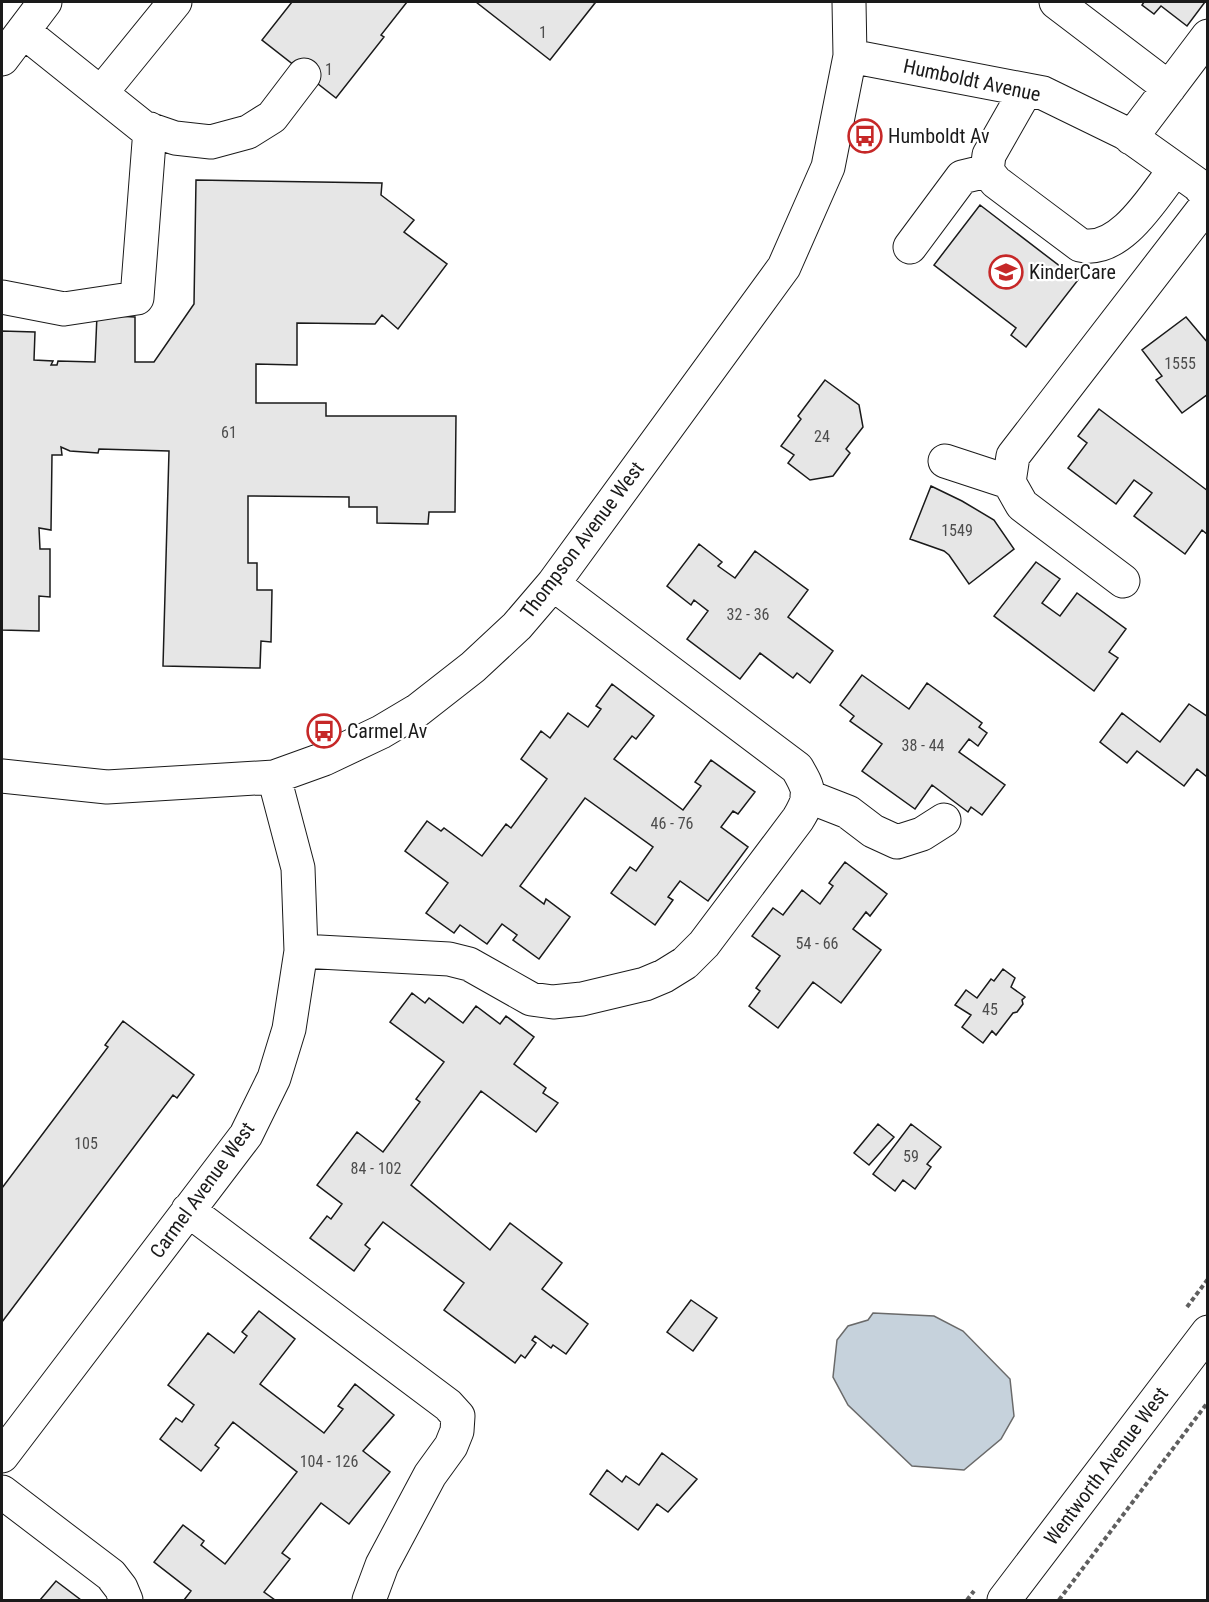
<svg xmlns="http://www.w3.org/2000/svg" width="1209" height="1602" font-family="'Roboto Condensed',sans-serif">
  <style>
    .water { fill: #c6d2dc; stroke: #6a6a6a; stroke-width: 1.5 }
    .building { fill: #e6e6e6; stroke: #1a1a1a; stroke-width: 1.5 }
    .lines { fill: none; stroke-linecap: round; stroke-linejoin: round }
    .minor-casing { stroke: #1a1a1a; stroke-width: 35 }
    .path { stroke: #5f5f5f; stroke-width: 4; stroke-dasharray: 4.5 3; stroke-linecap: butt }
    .minor { stroke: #fff; stroke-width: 33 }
    .labels { text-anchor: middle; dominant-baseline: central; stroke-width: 4.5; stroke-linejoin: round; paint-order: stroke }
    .number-label { font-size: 16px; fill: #4d4d4d }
    .street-label { font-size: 20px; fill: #1a1a1a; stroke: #fff }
    .poi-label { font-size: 20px; fill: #1a1a1a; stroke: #fff; text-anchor: start }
  </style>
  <rect width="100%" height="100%" fill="#fff"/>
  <path class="water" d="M873,1313L934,1316L963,1331L1010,1379L1014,1416L1001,1439L964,1470L912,1466L848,1405L833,1377L837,1340L848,1326L868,1320Z"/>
  <path class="building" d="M292,2H407L381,35L384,37L336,98L262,40Z
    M476,2H592L595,3L550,60Z
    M1144,2H1205L1187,26L1161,6L1154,14L1142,5Z
    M196,180L382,183L381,195L414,220L404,232L447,264L398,329L382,315L375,324L297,323V365L256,364V403H326V416H456L455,512H429L428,524L377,523V507H349V497L248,496V563H257V590H272L271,642L261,641L260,668L163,666L169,451L99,449L98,453L70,451L61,447L62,455H52L51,530L39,528L40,549H50V597L39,596V631L2,630V331L35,332L34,360L53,361L51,365H57L58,361L95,362L97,315L135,317V362H154L194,304Z
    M980,205L1078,280L1026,347L1011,335L1016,328L934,265Z
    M1186,317L1208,343V394L1182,413L1156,380L1162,376L1142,350Z
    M825,380L859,405L863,427L846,449L850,453L833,476L810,480L788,463L794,455L781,446L801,419L798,416Z
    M1099,409L1208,491V535L1202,530L1185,554L1134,516L1152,493L1134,480L1116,504L1068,468L1087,443L1078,436Z
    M931,486L962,501L994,520L1014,549L969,584L949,555L944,551L910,539Z
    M699,544L722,562L718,566L735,578L755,551L808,590L788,617L833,651L810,683L797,673L793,678L760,653L740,679L687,639L708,611L694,600L691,605L667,586Z
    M1036,562L1060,579L1042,603L1060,616L1077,593L1126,629L1109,652L1118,658L1094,691L994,616Z
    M862,675L909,709L927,683L982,723L979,727L987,733L978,746L969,739L959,752L1005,785L982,815L971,807L968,812L932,785L915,809L862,771L882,744L850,721L854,716L840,705Z
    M612,684L654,716L636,739L632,736L614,759L683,810L701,786L695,782L711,760L755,792L738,814L733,811L721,827L748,847L708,901L680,881L668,897L673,900L655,925L611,893L630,867L636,871L653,847L585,798L520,886L544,904L546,899L570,917L539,959L513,940L517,935L502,924L487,944L460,925L454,933L426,913L448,883L405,851L427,821L441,831L444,828L482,856L506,824L511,828L547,779L521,759L541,731L550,738L568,713L588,727L601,709L596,706Z
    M1189,704L1208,717V774L1206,776L1197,769L1184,786L1137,751L1127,763L1100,742L1122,713L1160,742Z
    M845,862L887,894L870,916L866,912L853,929L881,950L841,1003L813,982L778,1028L749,1006L760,991L756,988L780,956L752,936L773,908L783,915L802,890L820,904L833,886L829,883Z
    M1003,969L1015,978L1011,987L1025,997L1022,1000L1023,1004L1017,1012L1013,1013L996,1035L992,1031L983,1043L962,1027L971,1015L955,1005L966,990L977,998L991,979L994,981Z
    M412,993L425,1003L429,998L463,1023L476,1006L500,1024L506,1016L534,1037L514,1064L546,1088L543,1093L558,1103L536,1132L481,1091L411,1185L490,1250L510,1223L562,1263L542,1289L588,1324L566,1354L553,1345L551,1348L535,1336L532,1340L536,1343L525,1358L521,1355L515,1363L444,1310L464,1283L383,1222L365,1245L370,1249L354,1271L310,1238L327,1216L331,1219L342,1204L317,1185L357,1132L383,1152L420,1102L416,1099L444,1062L390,1022Z
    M123,1021L194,1075L177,1098L173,1095L2,1322V1188L108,1047L105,1045Z
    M878,1124L894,1137L869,1165L854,1153Z
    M911,1124L941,1147L927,1164L931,1167L915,1189L903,1180L895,1191L873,1174Z
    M691,1300L717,1318L693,1351L667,1332Z
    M259,1311L295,1339L260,1384L324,1433L343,1409L338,1406L355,1384L394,1415L363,1451L390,1472L349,1524L321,1503L282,1553L290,1559L264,1592L275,1600H184L191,1591L154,1562L183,1525L204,1541L201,1545L225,1564L297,1472L233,1422L215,1445L219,1448L201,1471L160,1439L176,1418L182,1422L194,1405L168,1385L208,1333L234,1353L247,1336L242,1332Z
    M662,1453L697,1479L668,1512L657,1504L638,1530L590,1494L607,1470L622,1482L626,1476L639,1485Z
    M56,1581L81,1600H40Z"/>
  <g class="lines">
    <defs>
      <path id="minor" d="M1056,2L1169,88
        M23,31L143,127L175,138L211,142L248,132L272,117L304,75
        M850,56L1043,93L1125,133L1198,185L1208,197
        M2,59L45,2
        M1026,90L989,155L987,171L996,182L1080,245C1120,255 1154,196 1175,169
        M101,93L175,2
        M1131,138L1208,36
        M910,247L962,177L987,171
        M2,297L64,309L137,298L150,129
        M945,461L1009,482
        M1123,581L1022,505L1009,482L1013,456L1208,203
        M2,776L107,787L274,777L324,759L381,732L418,710L473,667L517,626L553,584L784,267L828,167L850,56L849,2
        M807,796L848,812L873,831L897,842L922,834L944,820
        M301,951L449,959L469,964L531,999L553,1002L582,999L645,984L664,976L685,963L704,944L798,819C812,796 810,790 797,768L553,584
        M188,1210L448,1405L458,1416L457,1431L451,1446L430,1475L382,1565L369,1600
        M2,1456L246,1135L274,1078L289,1029L301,951L298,868L274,777
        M2,1492L111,1575L121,1588L126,1600
        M1004,1600L1208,1332"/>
    </defs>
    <use href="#minor" class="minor-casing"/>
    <path class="path" d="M1187,1307L1208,1279
      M967,1600L974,1591
      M1059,1600L1208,1402"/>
    <use href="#minor" class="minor"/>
  </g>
  <defs>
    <symbol id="bus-ring" viewBox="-11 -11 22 22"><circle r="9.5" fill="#fff" stroke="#c62828" stroke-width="1.5"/><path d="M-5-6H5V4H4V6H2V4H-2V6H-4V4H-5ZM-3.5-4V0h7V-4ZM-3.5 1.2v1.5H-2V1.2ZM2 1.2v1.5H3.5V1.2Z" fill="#c62828"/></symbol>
    <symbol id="school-ring" viewBox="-11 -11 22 22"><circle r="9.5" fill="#fff" stroke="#c62828" stroke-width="1.5"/><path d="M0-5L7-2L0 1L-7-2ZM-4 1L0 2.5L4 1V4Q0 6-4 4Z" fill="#c62828"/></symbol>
  </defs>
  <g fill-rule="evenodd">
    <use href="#bus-ring" x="846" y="117" width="38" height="38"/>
    <use href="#school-ring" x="987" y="253" width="38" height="38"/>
    <use href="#bus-ring" x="305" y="712" width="38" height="38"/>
  </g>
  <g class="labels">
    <g class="number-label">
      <text x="543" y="32">1</text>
      <text x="329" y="69">1</text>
      <text x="1180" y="363">1555</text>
      <text x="229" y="432">61</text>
      <text x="822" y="436">24</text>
      <text x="957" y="530">1549</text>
      <text x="748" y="614">32 - 36</text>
      <text x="923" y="745">38 - 44</text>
      <text x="672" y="823">46 - 76</text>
      <text x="817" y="943">54 - 66</text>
      <text x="990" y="1009">45</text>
      <text x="86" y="1143">105</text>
      <text x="911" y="1156">59</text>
      <text x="376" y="1168">84 - 102</text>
      <text x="329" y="1461">104 - 126</text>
    </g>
    <g class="street-label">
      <text transform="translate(972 80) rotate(12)">Humboldt Avenue</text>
      <text transform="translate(582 540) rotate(-53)">Thompson Avenue West</text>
      <text transform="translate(202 1190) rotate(-54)">Carmel Avenue West</text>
      <text transform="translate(1106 1466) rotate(-53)">Wentworth Avenue West</text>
    </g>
    <g class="poi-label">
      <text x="888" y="136">Humboldt Av</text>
      <text x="1029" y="272">KinderCare</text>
      <text x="347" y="731">Carmel Av</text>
    </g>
  </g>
  <rect width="1209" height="1602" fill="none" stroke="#1a1a1a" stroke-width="6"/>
</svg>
